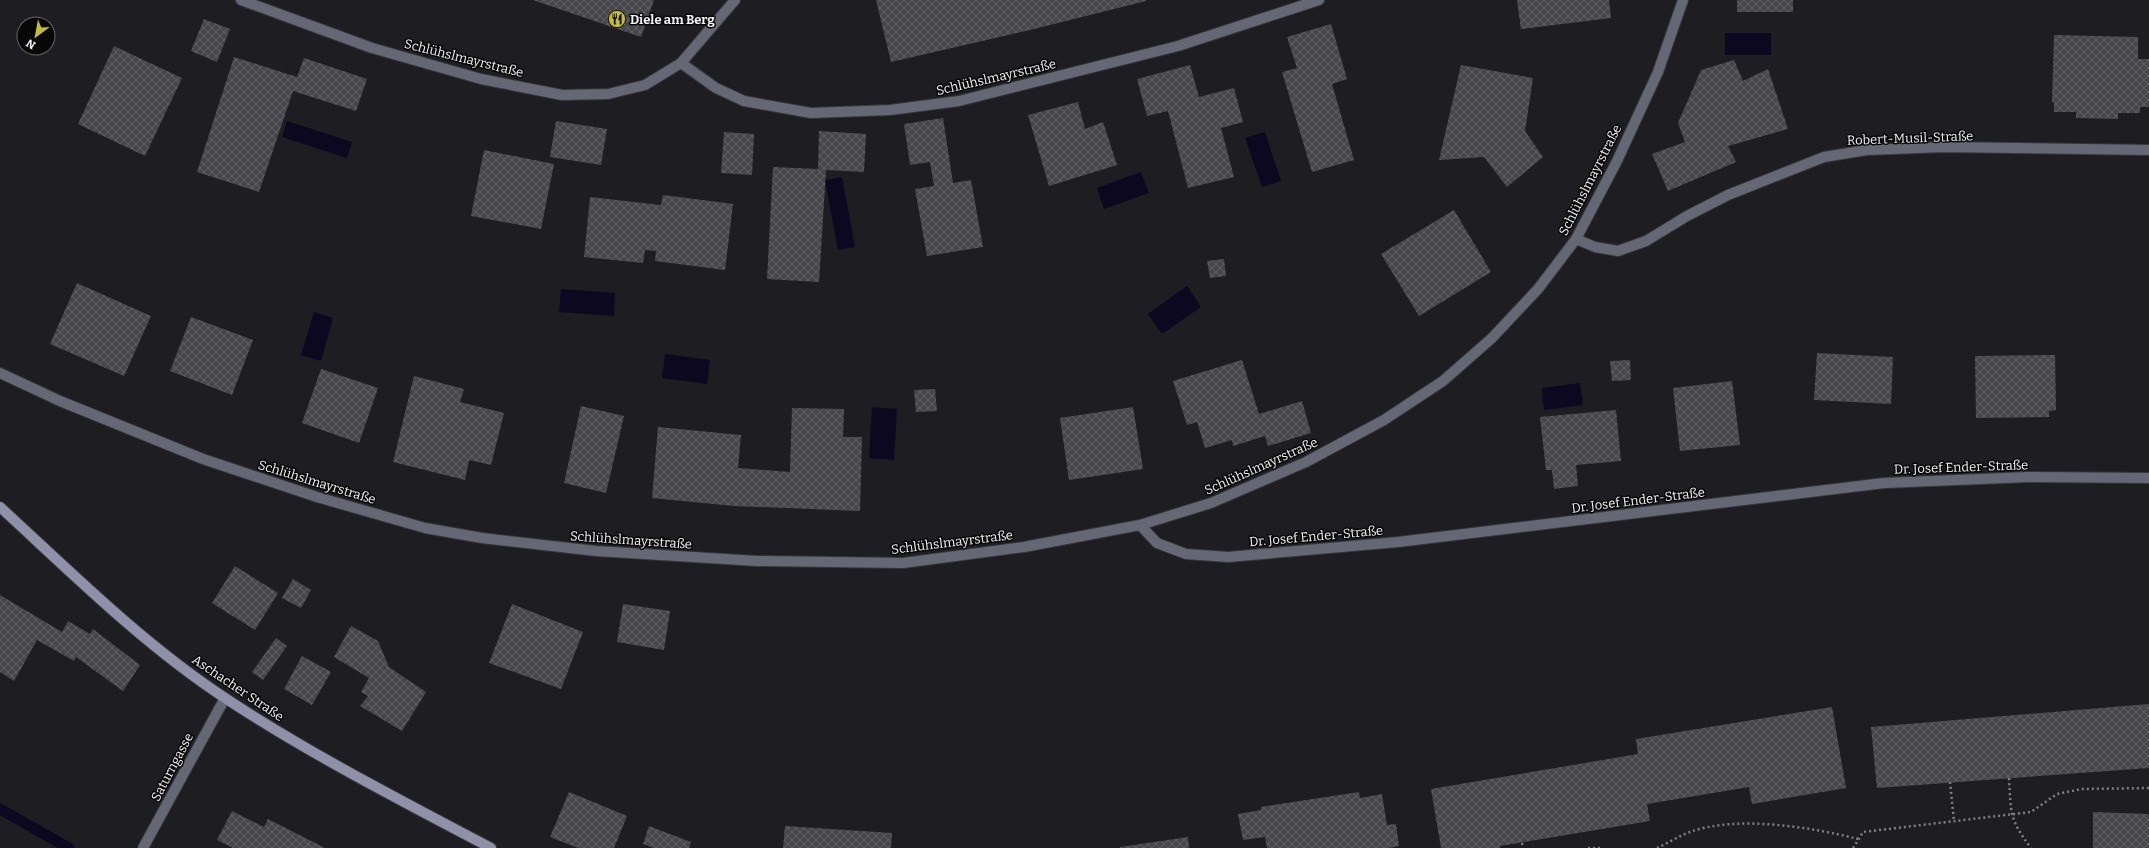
<svg xmlns="http://www.w3.org/2000/svg" width="2149" height="848" font-family="Bitter,serif">
  <style>
    .water { fill: #0b0820 }
    .lines { fill: none; stroke-linecap: round; stroke-linejoin: round }
    .stream { stroke: #0b0820; stroke-width: 11 }
    .building { fill: url(#building-cross-hatch) }
    .street-casing { stroke: #37373b; stroke-width: 12 }
    .secondary-casing { stroke: #37373b; stroke-width: 12 }
    .path { stroke: #818185; stroke-width: 2.5; stroke-dasharray: 2 3; stroke-linecap: butt }
    .street { stroke: #666775; stroke-width: 10 }
    .secondary { stroke: #9091a8; stroke-width: 10 }
    .labels { text-anchor: middle; dominant-baseline: central; stroke-width: 3; stroke-linejoin: round; paint-order: stroke }
    .poi-label { font-size: 13px; font-weight: bold; fill: #f3f3f6; stroke: #080809; text-anchor: start }
    .street-label { font-size: 13px; fill: #f3f3f6; stroke: #080809 }
  </style>
  <defs>
    <pattern id="building-cross-hatch" width="8" height="8" patternUnits="userSpaceOnUse"><rect width="8" height="8" fill="#47474b"/><path d="M0 0l8 8M0 8l8-8" fill="none" stroke="#626266"/></pattern>
  </defs>
  <rect width="100%" height="100%" fill="#1d1d22"/>
  <path class="water" d="M1725,33H1771V55H1725Z
    M287,121L352,142L347,158L282,137Z
    M1265,132L1281,181L1262,187L1245,138Z
    M1141,172L1149,193L1104,209L1097,188Z
    M842,177L855,247L838,250L825,180Z
    M1187,286L1201,307L1162,334L1148,314Z
    M561,289L615,293L614,316L559,312Z
    M314,312L333,318L321,361L301,355Z
    M665,354L710,360L707,384L662,378Z
    M1580,383L1583,405L1544,410L1542,388Z
    M872,407L897,409L894,460L869,458Z"/>
  <g class="lines">
    <path class="stream" d="M0,809L69,848"/>
  </g>
  <path class="building" d="M533,0H654L641,37Z
    M876,0H1146V1L1030,30L891,62Z
    M1517,0H1609L1611,18L1521,29Z
    M1737,0H1793V12H1737Z
    M204,19L230,29L217,62L191,51Z
    M1331,24L1347,79L1332,84L1354,160L1312,172L1282,72L1297,68L1287,37Z
    M2054,35L2138,37V59H2149V107H2140V113H2118V119L2076,118V112H2054V102H2052Z
    M114,46L182,78L145,156L78,124Z
    M234,57L297,77L304,58L367,79L356,111L293,91L259,192L197,172Z
    M1734,60L1743,81L1768,69L1788,129L1728,146L1736,162L1668,191L1652,154L1685,142L1678,123L1701,70Z
    M1190,65L1199,97L1234,88L1243,122L1221,128L1234,177L1188,188L1168,111L1147,116L1137,79Z
    M1461,65L1533,78L1525,131L1543,157L1507,187L1484,157L1439,160Z
    M1078,102L1085,129L1103,122L1117,165L1049,186L1028,115Z
    M943,118L953,183L971,180L983,247L927,256L915,189L934,186L930,162L910,165L904,124Z
    M556,121L607,129L601,165L550,157Z
    M819,131L866,134L864,172L826,170L819,282L767,279L773,167L818,169Z
    M724,132L754,134L752,175L721,173Z
    M484,150L554,164L541,229L471,216Z
    M663,195L733,204L725,270L655,261L656,251L645,250L643,263L584,257L590,197L661,205Z
    M1454,210L1491,272L1419,316L1381,254Z
    M1224,259L1226,276L1210,278L1207,261Z
    M77,283L151,316L124,376L50,344Z
    M191,317L253,340L232,395L170,371Z
    M1817,353L1893,357L1891,404L1814,400Z
    M2055,355L2056,410L2049,411V417L1976,418L1975,356Z
    M1242,360L1259,414L1302,401L1311,433L1268,446L1265,436L1233,446L1232,440L1205,448L1197,422L1187,425L1173,381Z
    M1630,360L1631,380L1612,381L1610,361Z
    M321,369L378,388L359,443L302,423Z
    M414,376L464,389L460,402L504,413L491,465L469,460L465,480L393,462Z
    M1732,381L1740,445L1680,451L1673,388Z
    M935,389L937,411L916,412L914,390Z
    M581,406L624,416L606,493L564,483Z
    M1133,407L1143,469L1069,480L1060,418Z
    M792,408L844,409L843,437H862L860,511L734,506L652,498L658,427L741,435L738,468L790,472Z
    M1616,410L1621,461L1576,465L1578,486L1554,489L1552,470H1546L1540,417Z
    M235,566L278,593L255,630L212,603Z
    M293,579L311,590L301,608L282,598Z
    M0,595L62,632L68,621L90,634L93,629L140,665L123,691L76,657L74,661L37,640L14,681L0,672Z
    M512,604L583,632L561,689L489,663Z
    M623,604L670,611L664,650L617,642Z
    M351,626L378,641L389,667L426,692L402,731L360,706L368,696L361,692L369,678L334,657Z
    M276,638L287,646L263,680L252,672Z
    M302,656L331,672L312,705L284,689Z
    M2149,704V768L1877,788L1871,727Z
    M1832,707L1846,788L1752,804L1749,787L1647,804L1650,821L1500,846V848H1441L1431,789L1638,754L1636,739Z
    M569,792L627,816L614,848H578L550,837Z
    M1359,792L1360,798L1382,794L1387,825L1396,824L1399,846L1389,848H1267L1265,837L1243,840L1238,814L1261,810V807Z
    M232,811L264,827L268,819L325,848H233L217,840Z
    M2093,812L2149,814V848H2093Z
    M649,826L691,842L689,848H654L643,844Z
    M785,826L892,833L891,848H783Z
    M1188,837L1189,848H1120V847Z"/>
  <g class="lines">
    <defs>
      <path id="street" d="M241,0L372,48L481,79L562,95L608,94L645,85L681,63L735,0
        M681,63L716,88L744,101L811,113L890,110L959,101L1178,46L1319,0
        M1576,239L1595,247L1618,251L1646,241L1687,216L1728,195L1824,157L1867,150L1944,147L2149,150
        M0,373L60,401L203,459L317,497L425,528L482,538L596,551L757,561L903,563L1024,547L1140,525L1211,503L1306,462L1384,420L1443,381L1492,338L1538,289L1576,239L1617,161L1658,72L1683,0
        M1140,525L1157,543L1186,554L1228,557L1398,542L1884,483L2029,477L2149,478
        M143,848L225,698"/>
      <path id="secondary" d="M0,507C72,573 143,644 225,698C310,754 402,801 491,848"/>
    </defs>
    <use href="#street" class="street-casing"/>
    <use href="#secondary" class="secondary-casing"/>
    <path class="path" d="M2009,778C2011,813 2009,819 2031,848
      M1950,782L1954,821
      M1522,843L1523,848
      M1588,848H1600
      M1657,848C1668,843 1679,836 1690,832C1736,815 1811,827 1858,839
      M1853,848L1863,832L2031,812L2057,794L2082,789L2149,788"/>
    <use href="#street" class="street"/>
    <use href="#secondary" class="secondary"/>
  </g>
  <defs>
    <symbol id="restaurant-disc" viewBox="-11 -11 22 22"><circle r="9.5" fill="#c6bc3c" stroke="#080809"/><path d="M-5-6h1v4h1v-4h1v4h1v-4h1v5L-1.5 .5V6h-2V.5L-5-1ZM5-6V6H3V1.5H1.5Q1.5-4 5-6Z" fill="#111"/></symbol>
  </defs>
  <g fill-rule="evenodd">
    <use href="#restaurant-disc" x="607" y="9" width="20" height="20"/>
  </g>
  <g class="labels">
    <g class="poi-label">
      <text x="630" y="19">Diele am Berg</text>
    </g>
    <g class="street-label">
      <text transform="translate(464 58) rotate(14)">Schlühslmayrstraße</text>
      <text transform="translate(996 77) rotate(-13)">Schlühslmayrstraße</text>
      <text transform="translate(1910 138) rotate(-2)">Robert-Musil-Straße</text>
      <text transform="translate(1590 180) rotate(-63)">Schlühslmayrstraße</text>
      <text transform="translate(1261 466) rotate(-24)">Schlühslmayrstraße</text>
      <text transform="translate(1961 467) rotate(-2)">Dr. Josef Ender-Straße</text>
      <text transform="translate(317 482) rotate(17)">Schlühslmayrstraße</text>
      <text transform="translate(1638 500) rotate(-7)">Dr. Josef Ender-Straße</text>
      <text transform="translate(1316 536) rotate(-5)">Dr. Josef Ender-Straße</text>
      <text transform="translate(631 540) rotate(4)">Schlühslmayrstraße</text>
      <text transform="translate(952 542) rotate(-7)">Schlühslmayrstraße</text>
      <text transform="translate(238 688) rotate(34)">Aschacher Straße</text>
      <text transform="translate(172 767) rotate(-62)">Saturngasse</text>
    </g>
  </g>
  <g transform="translate(36 36) rotate(212)"><circle r="19" fill="#080809" stroke="#666668"/>
  <path d="M0-3L7 15L0 10L-7 15Z" fill="#c6bc3c"/>
  <text y="-6" font-size="11" font-weight="bold" text-anchor="middle" fill="#f3f3f6">N</text>
  </g>
</svg>
